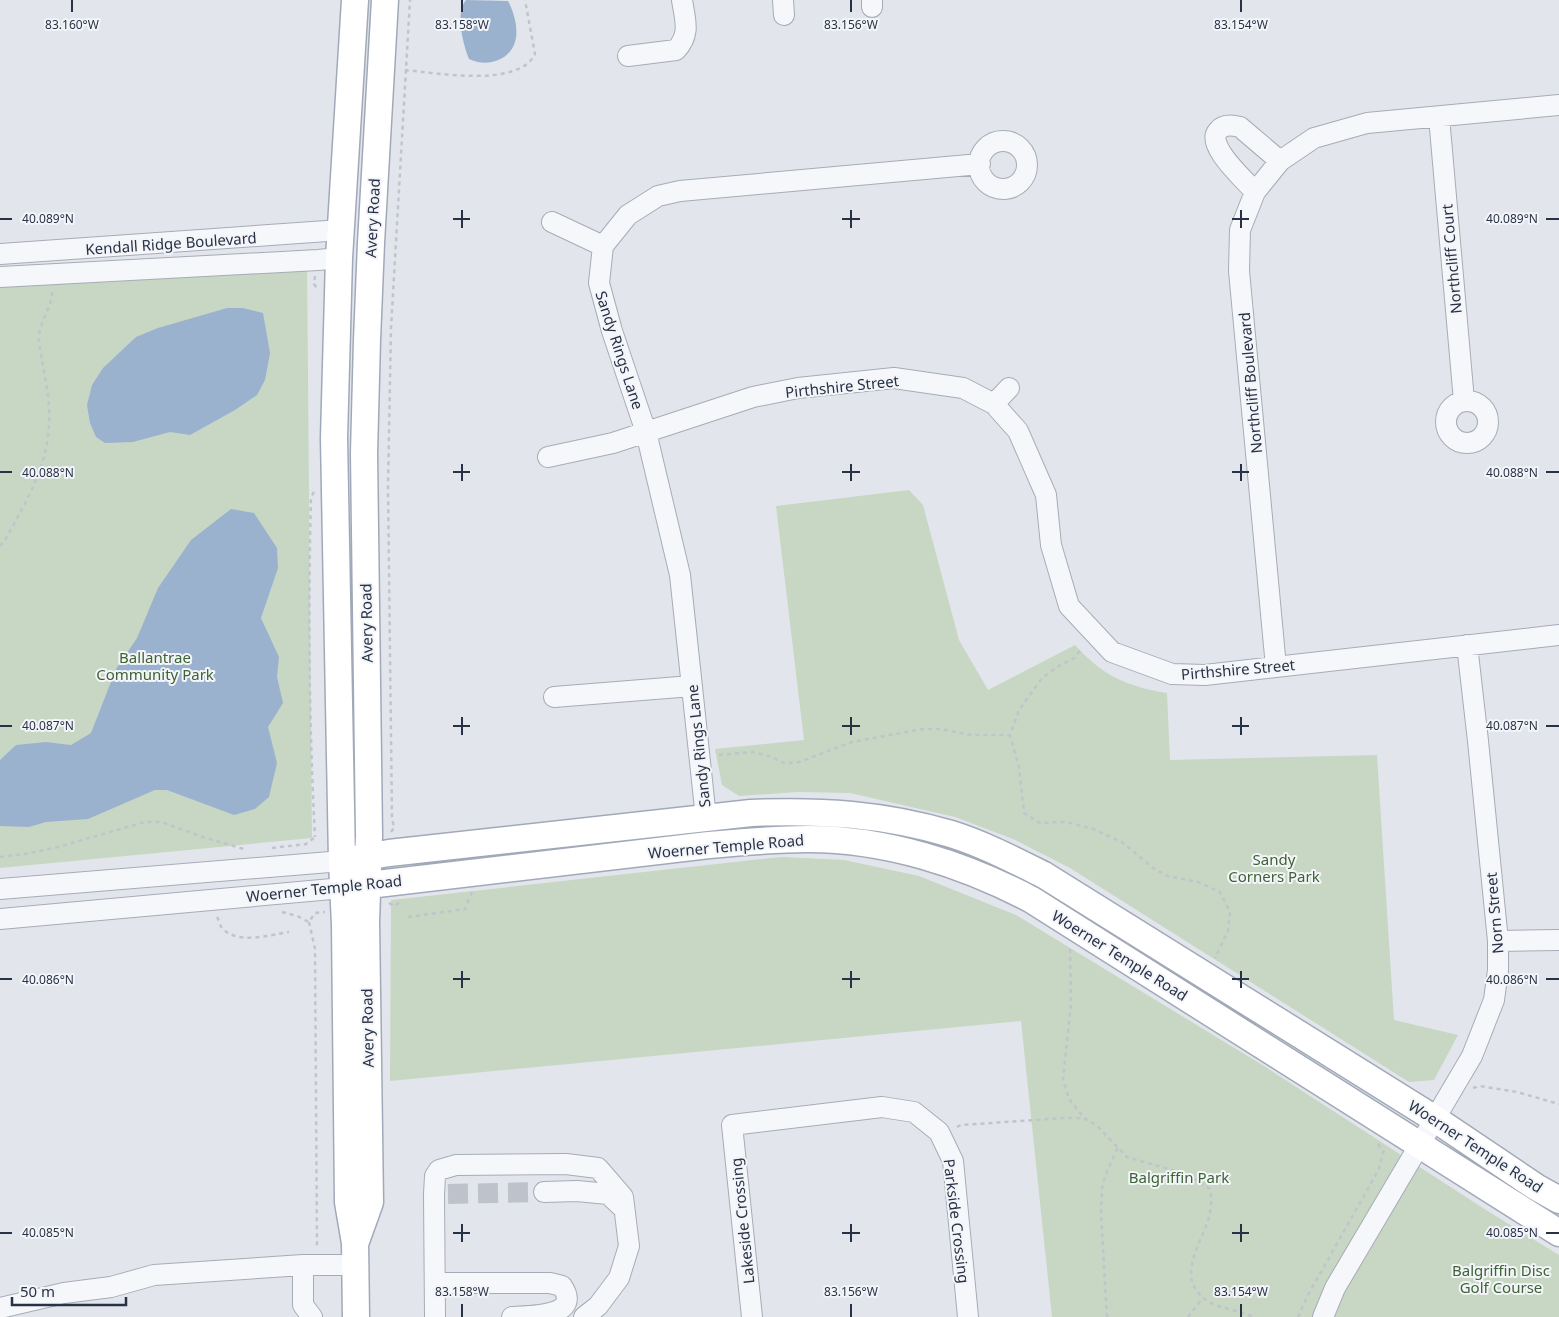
<svg xmlns="http://www.w3.org/2000/svg" width="1559" height="1317" font-family="'Noto Sans',sans-serif">
  <style>
    .green { fill: #c7d7c3 }
    .water { fill: #9bb2cf }
    .lines { fill: none; stroke-linecap: round; stroke-linejoin: round }
    .minor-tunnel { stroke: #bdc2cb; stroke-width: 20; stroke-dasharray: 20 10; stroke-linecap: butt }
    .minor-casing { stroke: #a6acb7; stroke-width: 22 }
    .major-casing { stroke: #a1a9b9; stroke-width: 29 }
    .path { stroke: #c0c4cb; stroke-width: 2.5; stroke-dasharray: 4 4; stroke-linecap: butt }
    .minor { stroke: #f6f7fa; stroke-width: 20 }
    .major { stroke: #fff; stroke-width: 26 }
    .ticks { fill: none; stroke: #283246; stroke-width: 2 }
    .labels { text-anchor: middle; dominant-baseline: central; stroke-width: 4; stroke-linejoin: round; paint-order: stroke }
    .street-label { font-size: 15px; fill: #283246; stroke: #f3f5f9 }
    .park-label { font-size: 15px; fill: #3c6334; stroke: #f3f5f9 }
    .ticks-label { font-size: 12px; text-anchor: middle; fill: #283246; stroke: #f3f5f9; stroke-width: 4; stroke-linejoin: round; paint-order: stroke }
  </style>
  <rect width="100%" height="100%" fill="#e2e6ec"/>
  <path class="green" d="M307,261L312,838L0,868V277Z
    M909,490L923,505L959,640L988,690L1075,645C1103,676 1126,686 1167,693L1170,760L1377,755L1394,1020L1458,1035L1434,1080L1409,1082L1070,868L1013,839L955,817L850,793L798,792L739,796L722,785L715,749L804,740L776,506Z
    M781,857L844,860L919,876L1016,915L1264,1066L1486,1210L1559,1255V1317H1052L1021,1021L390,1081L391,900Z"/>
  <path class="water" d="M466,0L508,1C514,12 519,29 515,42C509,62 485,67 469,59C463,45 455,13 466,0Z
    M227,308H243L263,313L270,353L265,380L257,395L235,410L190,435L170,432L133,442L105,443L96,437L90,423L87,405L92,385L103,368L136,337L158,328Z
    M231,509L254,513L277,548L278,568L261,618L279,657L277,677L283,703L268,727L277,763L269,797L255,809L234,815L167,790H155L88,819L46,822L29,827L0,826V760L16,745L46,742L71,745L91,733L116,669L137,638L158,588L191,540Z"/>
  <g class="lines">
    <path class="minor-tunnel" d="M448,1194L544,1192"/>
    <defs>
      <path id="minor" d="M783,0L784,15
        M872,0V7
        M628,56L676,50C691,34 685,20 682,0
        M1439,117L1464,401
        M979 165a24 24 0 1 1 48 0a24 24 0 1 1-48 0Z
        M1255,192C1245,180 1205,145 1218,131C1223,124 1232,125 1240,127L1280,161
        M552,222L603,246
        M0,254L341,230
        M0,277L318,260L339,258
        M1446 422a21 21 0 1 1 42 0a21 21 0 1 1-42 0Z
        M994,404L1009,388
        M548,457L613,443L753,397L798,388L894,378L963,388L994,404L1018,431L1046,495L1051,545L1069,606L1112,652L1172,674L1205,675L1559,635
        M1276,667L1239,271L1240,230L1255,192L1280,161L1314,138L1367,123L1559,105
        M554,697L692,686
        M706,818L680,575L646,432L612,331L599,283L603,246L628,215L658,196L680,191L980,164
        M0,889L342,861
        M0,919L343,888
        M1498,941L1559,940
        M544,1192L577,1191L608,1194L624,1209
        M303,1265V1305L312,1317
        M435,1283H550L562,1286C583,1317 530,1316 512,1317
        M0,1308L64,1293L111,1287L154,1275L303,1265H356
        M435,1317L434,1194L435,1176L439,1170L456,1165L566,1164L598,1168L623,1197L629,1246L619,1278L598,1306L584,1317
        M752,1317L732,1125L882,1107L914,1112L939,1132L953,1161L968,1317
        M1323,1317L1335,1288L1472,1056L1494,1000L1498,970V941L1478,741L1467,645"/>
      <path id="major" d="M355,0L339,258L334,438L342,861L345,925L348,1202L355,1243L356,1317
        M342,861L389,853L751,813C820,810 884,814 951,834C983,844 1014,860 1044,875L1435,1119L1536,1187L1559,1200
        M343,888L709,845C742,842 775,839 808,839C886,839 964,864 1032,900L1559,1233
        M356,1241L370,1202L366,922L369,836L364,453L367,340L371,243L385,0"/>
    </defs>
    <use href="#minor" class="minor-casing"/>
    <use href="#major" class="major-casing"/>
    <path class="path" d="M405,70C437,73 519,88 535,54L525,0
      M315,276L314,284L318,290
      M314,492L311,497C308,610 309,724 315,837
      M0,546L5,540C29,496 52,460 49,408C48,385 41,362 39,340C38,323 52,308 52,292
      M1080,651L1074,658L1057,667L1042,678L1019,710L1010,735L1019,767L1024,813L1040,823L1066,822L1093,829L1122,842L1153,868L1168,876L1198,882L1220,892L1230,912L1228,931L1215,958
      M719,755L753,752L772,757L784,763L799,762L852,742L923,729H940L972,735H1010
      M391,832L394,828L392,817L388,487L391,328L410,0
      M272,848L306,844L315,837
      M0,857L25,854L58,847L145,822H161L206,838L247,850
      M389,903L394,906L399,903
      M282,912L297,916L309,922L315,913L325,912
      M217,917C219,920 220,926 222,928C237,945 270,935 289,932
      M408,917L465,909L472,892
      M309,922L315,949L317,1248
      M1070,949L1071,1004L1063,1079L1069,1099L1084,1118
      M1473,1088L1480,1086L1517,1092L1559,1104
      M957,1127L961,1125L1065,1118H1084L1096,1125L1127,1157L1186,1174L1210,1189C1217,1222 1192,1243 1191,1274C1190,1281 1197,1293 1202,1297C1214,1308 1239,1310 1253,1317
      M1378,1144L1383,1151
      M1107,1317L1101,1214L1102,1189L1105,1176L1118,1147
      M1188,1317L1203,1298
      M1298,1317L1308,1295L1379,1169L1384,1150"/>
    <use href="#minor" class="minor"/>
    <use href="#major" class="major"/>
  </g>
  <path class="ticks" d="M72,0V12M462,0V12M851,0V12M1241,0V12M462,210V228M851,210V228M1241,210V228M0,219H12M453,219H470M842,219H860M1232,219H1249M1546,219H1559M462,464V481M851,464V481M1241,464V481M0,472H12M453,472H470M842,472H860M1232,472H1249M1546,472H1559M462,717V735M851,717V735M1241,717V735M0,726H12M453,726H470M842,726H860M1232,726H1249M1546,726H1559M462,971V988M851,971V988M1241,971V988M0,979H12M453,979H470M842,979H860M1232,979H1249M1546,979H1559M462,1224V1242M851,1224V1242M1241,1224V1242M0,1233H12M453,1233H470M842,1233H860M1232,1233H1249M1546,1233H1559M462,1304V1317M851,1304V1317M1241,1304V1317"/>
  <g class="labels">
    <g class="street-label">
      <text transform="translate(372 218) rotate(-87)">Avery Road</text>
      <text transform="translate(171 243) rotate(-4)">Kendall Ridge Boulevard</text>
      <text transform="translate(1451 259) rotate(-95)">Northcliff Court</text>
      <text transform="translate(620 350) rotate(72)">Sandy Rings Lane</text>
      <text transform="translate(1250 383) rotate(-95)">Northcliff Boulevard</text>
      <text transform="translate(842 386) rotate(-6)">Pirthshire Street</text>
      <text transform="translate(366 623) rotate(-91)">Avery Road</text>
      <text transform="translate(1238 669) rotate(-5)">Pirthshire Street</text>
      <text transform="translate(698 746) rotate(-96)">Sandy Rings Lane</text>
      <text transform="translate(726 846) rotate(-5)">Woerner Temple Road</text>
      <text transform="translate(324 888) rotate(-6)">Woerner Temple Road</text>
      <text transform="translate(1494 913) rotate(-95)">Norn Street</text>
      <text transform="translate(1120 955) rotate(32)">Woerner Temple Road</text>
      <text transform="translate(367 1028) rotate(-91)">Avery Road</text>
      <text transform="translate(1476 1146) rotate(33)">Woerner Temple Road</text>
      <text transform="translate(742 1221) rotate(-96)">Lakeside Crossing</text>
      <text transform="translate(957 1221) rotate(83)">Parkside Crossing</text>
    </g>
    <g class="park-label">
      <text x="155" y="657">Ballantrae<tspan x="155" dy="17">Community Park</tspan></text>
      <text x="1274" y="859">Sandy<tspan x="1274" dy="17">Corners Park</tspan></text>
      <text x="1179" y="1177">Balgriffin Park</text>
      <text x="1501" y="1270">Balgriffin Disc<tspan x="1501" dy="17">Golf Course</tspan></text>
    </g>
  </g>
  <g class="ticks-label">
    <text x="72" y="29">83.160°W</text>
    <text x="462" y="29">83.158°W</text>
    <text x="851" y="29">83.156°W</text>
    <text x="1241" y="29">83.154°W</text>
    <text x="48" y="223">40.089°N</text>
    <text x="1512" y="223">40.089°N</text>
    <text x="48" y="477">40.088°N</text>
    <text x="1512" y="477">40.088°N</text>
    <text x="48" y="730">40.087°N</text>
    <text x="1512" y="730">40.087°N</text>
    <text x="48" y="984">40.086°N</text>
    <text x="1512" y="984">40.086°N</text>
    <text x="48" y="1237">40.085°N</text>
    <text x="1512" y="1237">40.085°N</text>
    <text x="462" y="1296">83.158°W</text>
    <text x="851" y="1296">83.156°W</text>
    <text x="1241" y="1296">83.154°W</text>
  </g>
  <path d="M12 1297v8h114v-8" fill="none" stroke="#283246" stroke-width="2.5"/>
  <text x="20" y="1297" font-size="15" fill="#283246" stroke="#f3f5f9" stroke-width="4" paint-order="stroke">50 m</text>
</svg>
